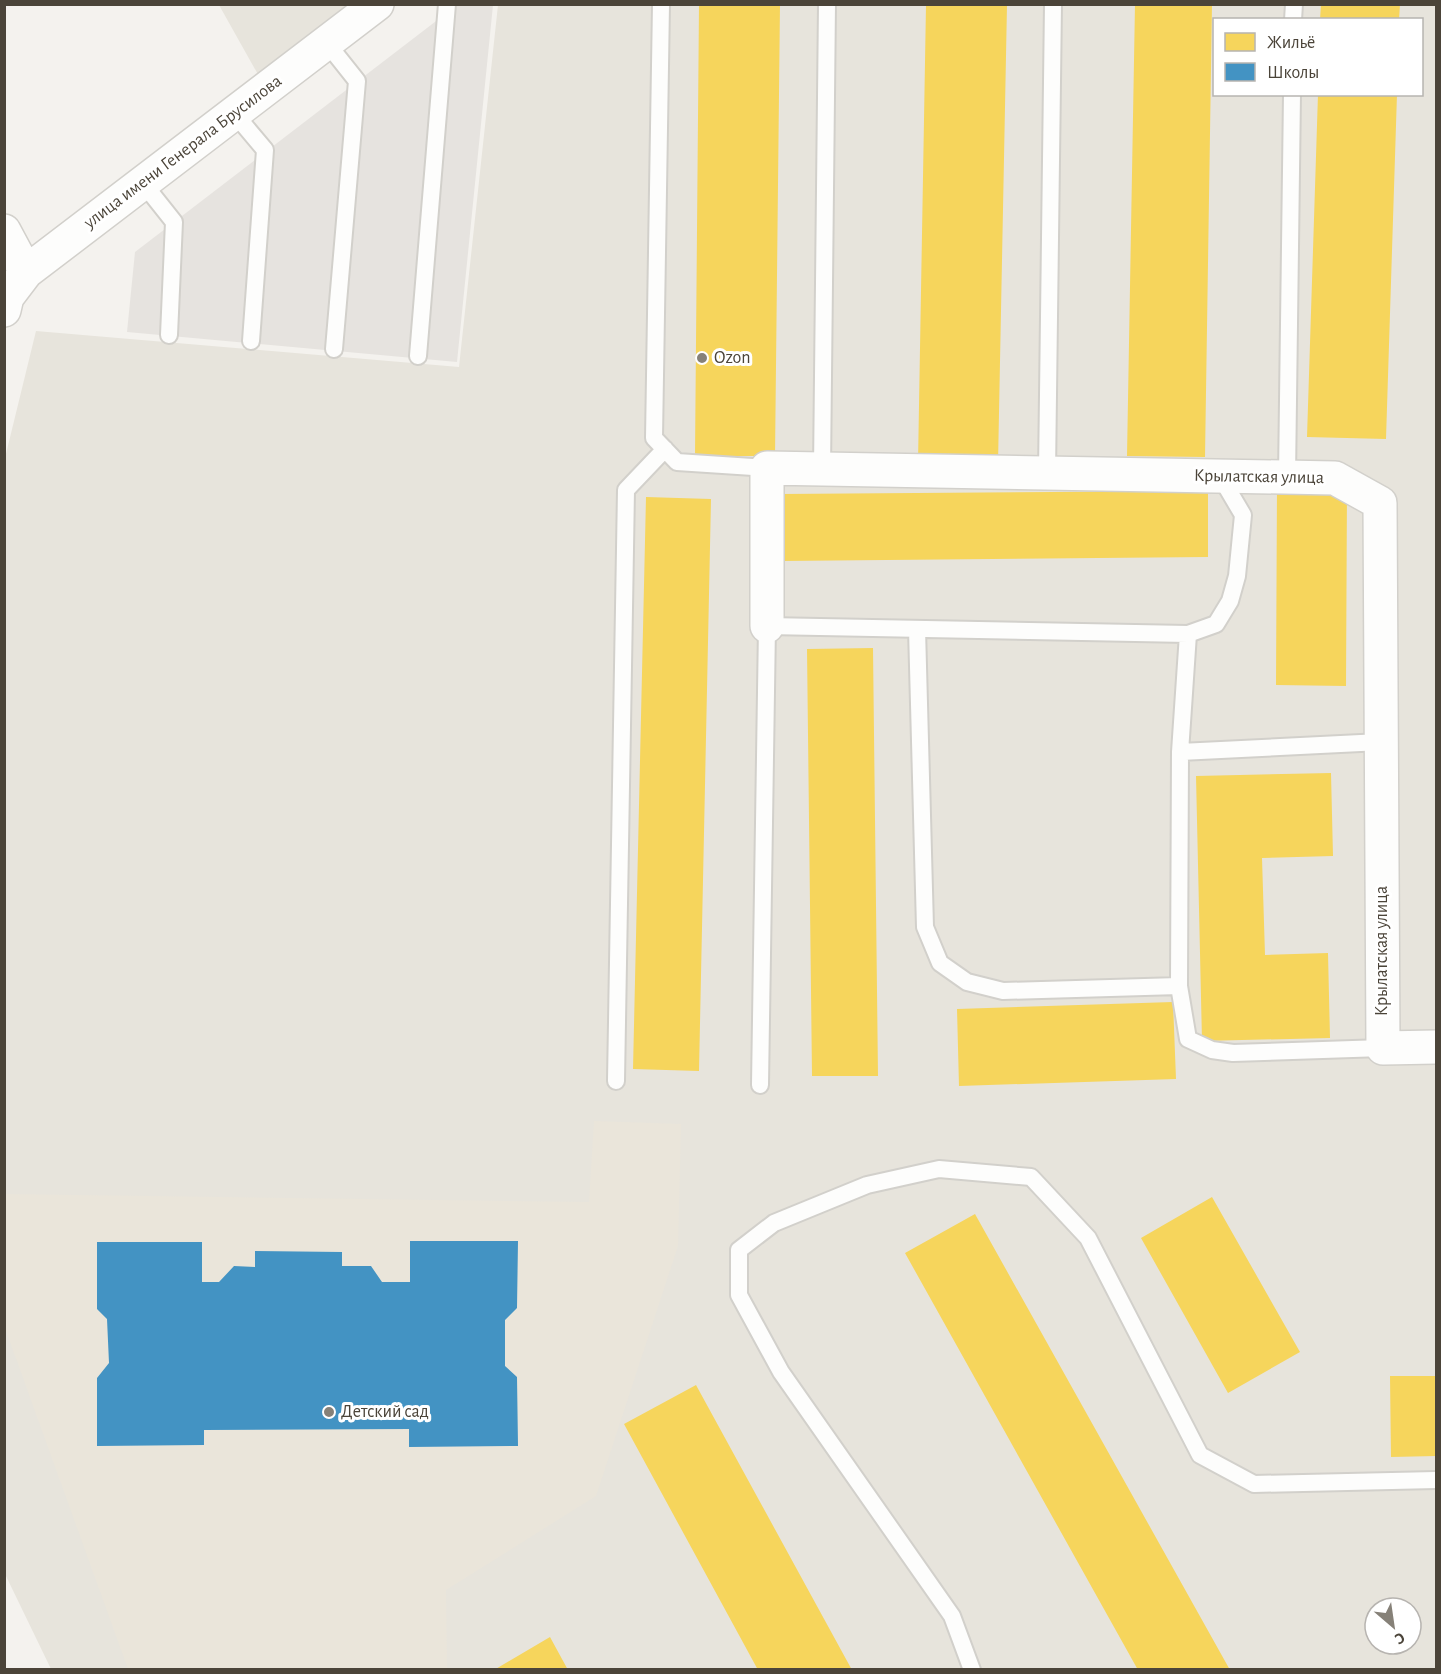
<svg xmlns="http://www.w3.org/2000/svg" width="1441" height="1674" font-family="'Alegreya Sans',sans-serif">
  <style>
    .residential { fill: #e7e4dc; fill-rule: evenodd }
    .education { fill: #eae5da }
    .parking { fill: #e6e3df }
    .homes { fill: #f6d55c }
    .schools { fill: #4393c3 }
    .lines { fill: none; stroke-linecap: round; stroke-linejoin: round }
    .service-casing { stroke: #d2d0cb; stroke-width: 20 }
    .minor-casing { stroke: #d2d0cb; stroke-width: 36 }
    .service { stroke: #fdfdfc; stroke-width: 16 }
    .minor { stroke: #fdfdfc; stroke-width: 33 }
    .poi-dot { fill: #868178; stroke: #fff; stroke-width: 2 }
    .labels { text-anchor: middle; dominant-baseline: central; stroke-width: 6; stroke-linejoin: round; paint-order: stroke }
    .street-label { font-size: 18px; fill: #4b4439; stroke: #fff }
    .poi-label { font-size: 18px; fill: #4b4439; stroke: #fff; text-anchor: start }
  </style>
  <rect width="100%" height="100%" fill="#f4f2ee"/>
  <path class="residential" d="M219,5H361L260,78Z
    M498,5H1436V1669H51L5,1574L4,462L36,331L459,367ZM1214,20H1422V94H1214ZM1375,1608H1411V1644H1375Z"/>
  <path class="education" d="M594,1121L681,1124L678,1246L596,1496L446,1590L447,1669H128L5,1328V1194L589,1202Z"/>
  <path class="parking" d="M457,5H493L457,362L127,332L135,252Z"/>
  <path class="homes" d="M699,4H780L775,456H695Z
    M1135,4H1212L1205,457L1127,456Z
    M1321,4H1400L1399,20H1320Z
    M926,5H1007L998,464L918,463Z
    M1318,94H1397L1386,439L1307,437Z
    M1277,486L1347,487L1346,686L1276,685Z
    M1208,491V557L781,561L780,494Z
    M646,497L711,499L699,1071L633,1069Z
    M873,648L878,1076H812L807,649Z
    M1331,773L1333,856L1262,858L1265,955L1328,953L1330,1038L1202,1041L1196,776Z
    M1173,1002L1176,1079L959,1086L957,1009Z
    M1212,1197L1300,1352L1228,1393L1141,1238Z
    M975,1214L1230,1670H1138L905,1253Z
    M1390,1376H1436V1456L1391,1457Z
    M696,1385L852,1670H758L624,1424Z
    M550,1637L568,1670H494Z"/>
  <path class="schools" d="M410,1241H518L517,1308L505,1320V1366L517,1377L518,1446L409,1447V1429L204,1430V1445L97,1446V1378L109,1363L107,1319L97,1309V1242H202V1282H219L234,1266L255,1267V1251L342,1252V1266H371L382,1282H410Z"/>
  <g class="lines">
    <defs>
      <path id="service" d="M661,4L654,438L677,462L767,468
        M1293,20L1294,4
        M326,42L357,81L334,349
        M234,113L265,150L251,341
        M143,183L174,222L169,335
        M418,356L447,4
        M822,469L827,4
        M1047,473L1053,4
        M1287,477L1292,94
        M917,629L925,927L940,963L967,982L1003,991L1179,986
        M1188,634L1216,624L1230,601L1237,576L1243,515L1220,476
        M1180,752L1381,742
        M616,1081L626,490L665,449
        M760,1085L767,626L1188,634L1180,752L1179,986L1188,1039L1212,1050L1233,1053L1383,1048
        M972,1670L952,1616L781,1372L739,1295V1250L774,1223L867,1185L939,1169L1031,1177L1088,1238L1200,1455L1254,1484L1436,1480"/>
      <path id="minor" d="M4,231L26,272L377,4
        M4,310L7,297L26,272
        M767,626V468L1335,478L1380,503L1383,1048L1436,1047"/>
    </defs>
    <use href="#service" class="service-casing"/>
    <use href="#minor" class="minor-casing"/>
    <use href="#service" class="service"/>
    <use href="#minor" class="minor"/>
  </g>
  <g class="poi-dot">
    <circle cx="702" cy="358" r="6"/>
    <circle cx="329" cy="1412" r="6"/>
  </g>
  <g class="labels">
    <g class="street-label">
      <text transform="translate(183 152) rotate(-37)">улица имени Генерала Брусилова</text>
      <text transform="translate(1259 477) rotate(1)">Крылатская улица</text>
      <text transform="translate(1382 951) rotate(-90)">Крылатская улица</text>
    </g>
    <g class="poi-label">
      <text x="714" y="358">Ozon</text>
      <text x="341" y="1412">Детский сад</text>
    </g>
  </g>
  <rect width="1441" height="1674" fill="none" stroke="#4b4439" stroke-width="12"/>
  <rect x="1213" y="18" width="210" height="78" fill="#ffffff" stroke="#b7b4b0" stroke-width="1.5"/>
  <rect x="1225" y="33" width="30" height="18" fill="#f6d55c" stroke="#b7b4b0" stroke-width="1.5"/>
  <text x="1267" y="48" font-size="18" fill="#4b4439">Жильё</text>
  <rect x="1225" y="63" width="30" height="18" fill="#4393c3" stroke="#b7b4b0" stroke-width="1.5"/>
  <text x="1267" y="78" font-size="18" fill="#4b4439">Школы</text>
  <g transform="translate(1393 1626) rotate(151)"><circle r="28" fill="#ffffff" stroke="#b7b4b0" stroke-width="1.5"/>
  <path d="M0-4.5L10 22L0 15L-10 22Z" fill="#868178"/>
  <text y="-9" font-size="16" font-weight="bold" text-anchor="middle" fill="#4b4439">С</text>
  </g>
</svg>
